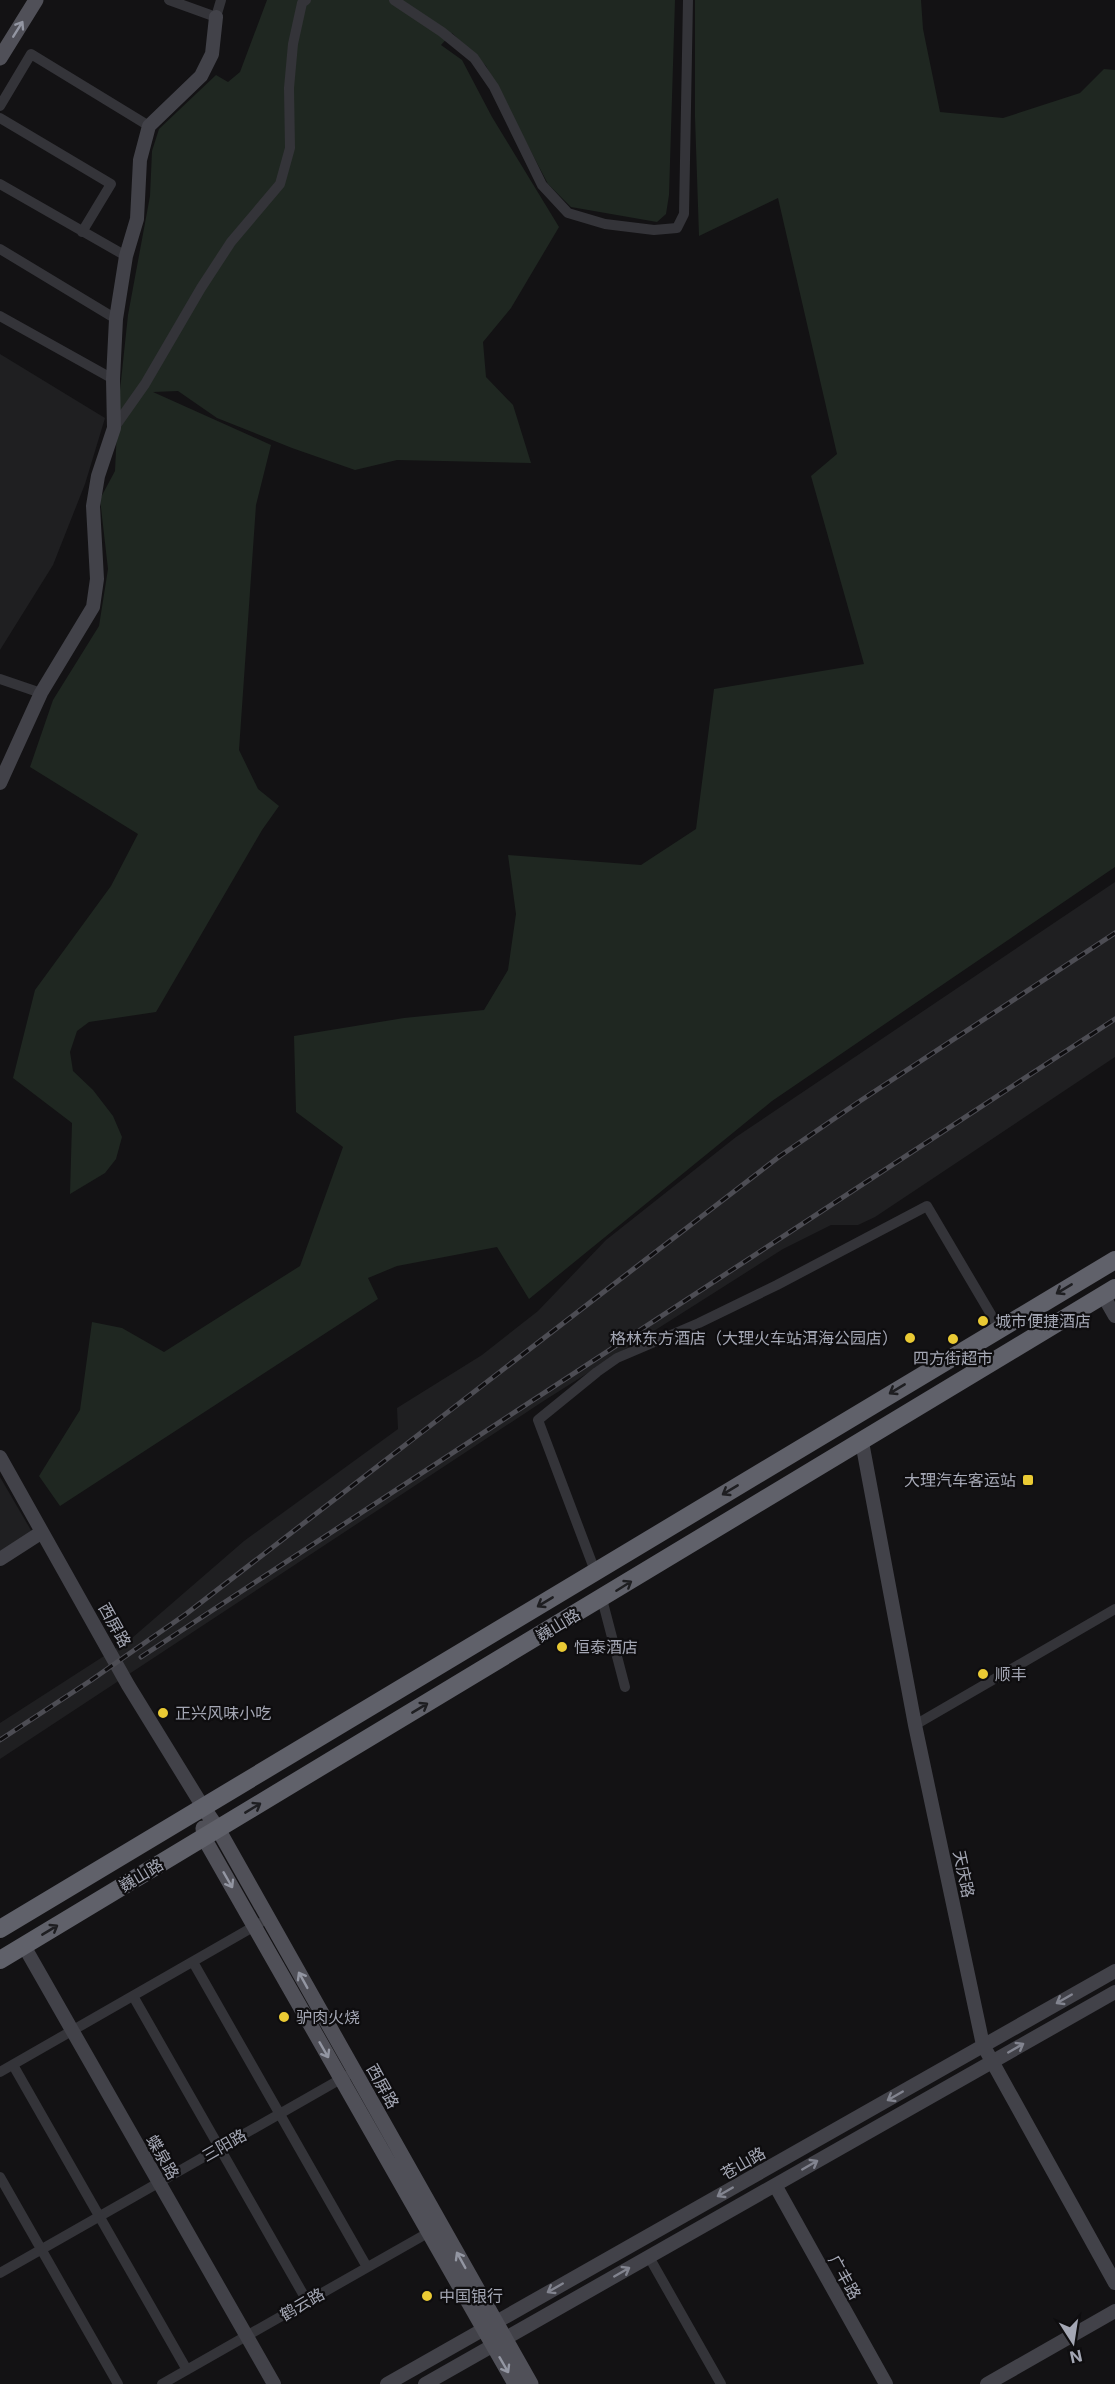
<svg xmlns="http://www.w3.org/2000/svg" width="1115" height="2384" font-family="Inter,'Noto Sans SC',sans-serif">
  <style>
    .built { fill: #1f1f21 }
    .green { fill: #1f2721 }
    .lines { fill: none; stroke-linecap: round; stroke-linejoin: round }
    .street { stroke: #343439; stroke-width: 10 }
    .secondary { stroke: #424249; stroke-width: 14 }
    .primary { stroke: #505058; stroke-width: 15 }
    .highway { stroke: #60616a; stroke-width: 18 }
    .rail-casing { stroke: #4d4d54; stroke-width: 5 }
    .rail { stroke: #0e0d0f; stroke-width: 3; stroke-dasharray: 9; stroke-linecap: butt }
    .oneway { stroke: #9396a2 }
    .oneway2 { stroke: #1e1e21 }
    .oneway3 { stroke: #82848f }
    .poi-dot { fill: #eaca34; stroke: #0e0d0f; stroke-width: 2 }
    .labels { text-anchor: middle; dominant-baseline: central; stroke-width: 4.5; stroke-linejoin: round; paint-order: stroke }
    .poi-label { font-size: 16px; fill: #a4a7b4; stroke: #0e0d0f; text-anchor: start }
    .street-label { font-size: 16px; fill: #a4a7b4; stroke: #0e0d0f }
  </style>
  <rect width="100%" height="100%" fill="#131214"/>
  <path class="built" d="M0,354L105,418L85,484L53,565L0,650Z
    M1115,882V1057L875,1217L858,1225H831L783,1249L542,1402L0,1759V1723L132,1638L244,1541L398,1429L397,1408L482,1355L538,1311L606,1240L736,1137Z
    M0,1477L32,1532L0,1551Z"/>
  <path class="green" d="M267,0H675L669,195L666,214L657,222L571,207L548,184L486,66L452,33L441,45L462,60L492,117L559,227L511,308L483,342L486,377L513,405L531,463L397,460L355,470L292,448L217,418L178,391L153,392L271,445L256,505L239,750L258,789L279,806L262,830L156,1012L89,1022L77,1031L70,1052L73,1071L93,1090L113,1116L122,1137L116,1159L105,1173L70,1194L72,1123L13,1078L35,990L111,886L138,834L30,767L53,700L99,626L108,569L100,499L115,471L118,409L128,315L150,196L152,151L159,129L216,75L228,82L240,72Z
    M695,0H921L923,29L940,112L1003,118L1080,93L1104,69L1115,70V867L772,1101L529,1299L497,1247L397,1266L368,1278L378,1299L60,1506L39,1476L80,1410L92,1322L122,1328L164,1352L300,1266L343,1147L296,1112L294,1036L404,1018L484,1010L508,970L516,914L508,855L641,865L696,829L714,689L864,664L811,476L837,454L778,198L699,236L695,117Z"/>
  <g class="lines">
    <path class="street" d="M169,0L216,17L221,0
      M394,0L442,32L474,58L494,87L542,185L568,213L605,224L654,230L677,228L684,214L688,0
      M0,106L31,54L149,126
      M0,118L111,184L82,232
      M0,184L126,256
      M0,249L116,319
      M0,316L113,379
      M114,428L145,384L201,288L231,242L280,184L290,148L289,88L293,44L302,3L306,0
      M0,679L41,693
      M595,1571L538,1420L597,1372L617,1358L699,1323L777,1285L927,1206L999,1328
      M602,1599L625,1687
      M915,1725L1115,1609
      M193,1962L367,2267
      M133,1996L307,2301
      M13,2065L187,2370
      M0,2072L260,1923
      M0,2177L118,2384
      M649,2257L721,2384
      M0,2273L346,2076
      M162,2384L433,2230"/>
    <path class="secondary" d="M0,783L41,693L93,607L97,579L93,506L98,476L114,428L113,379L116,319L126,256L137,219L140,160L149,126L201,76L212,54L216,17
      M1103,1295L1115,1316
      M862,1442L915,1725L983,2045L1115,2283
      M0,1457L128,1685L203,1807
      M0,1559L42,1532
      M24,1946L274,2384
      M775,2185L886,2384
      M387,2384L1115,1971
      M425,2384L1115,1992
      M987,2384L1115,2311"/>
    <path class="primary" d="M0,58L36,0
      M203,1807L218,1829L531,2384
      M203,1828L204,1838L515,2384"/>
    <path class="highway" d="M0,1929L1115,1260
      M0,1960L1115,1288"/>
    <defs>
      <path id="rail" d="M141,1657L1115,1019
        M0,1740L90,1681L186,1614L780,1156L860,1101L1115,933"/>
    </defs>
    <use href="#rail" class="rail-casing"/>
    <use href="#rail" class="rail"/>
  </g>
  <defs><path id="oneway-shaft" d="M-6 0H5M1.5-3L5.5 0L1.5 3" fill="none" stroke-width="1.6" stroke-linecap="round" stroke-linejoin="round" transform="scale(1.5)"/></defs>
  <g class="oneway">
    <use href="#oneway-shaft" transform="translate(18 29) rotate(-58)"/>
    <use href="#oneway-shaft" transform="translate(228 1880) rotate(60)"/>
    <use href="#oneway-shaft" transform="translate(303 1980) rotate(-119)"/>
    <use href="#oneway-shaft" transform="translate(324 2050) rotate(60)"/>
    <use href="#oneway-shaft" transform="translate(461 2260) rotate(-119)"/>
    <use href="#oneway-shaft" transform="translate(504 2365) rotate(60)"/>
  </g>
  <g class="oneway2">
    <use href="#oneway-shaft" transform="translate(1064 1289) rotate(149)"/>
    <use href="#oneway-shaft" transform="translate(897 1389) rotate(149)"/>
    <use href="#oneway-shaft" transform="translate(730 1490) rotate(149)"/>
    <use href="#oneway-shaft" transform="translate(624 1586) rotate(-32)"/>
    <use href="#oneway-shaft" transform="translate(545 1602) rotate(149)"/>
    <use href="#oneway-shaft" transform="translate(420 1708) rotate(-31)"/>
    <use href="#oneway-shaft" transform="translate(253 1808) rotate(-31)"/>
    <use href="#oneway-shaft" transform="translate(50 1930) rotate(-31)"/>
  </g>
  <g class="oneway3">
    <use href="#oneway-shaft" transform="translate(1064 1999) rotate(150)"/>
    <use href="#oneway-shaft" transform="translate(1016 2048) rotate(-30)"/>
    <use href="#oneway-shaft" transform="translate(895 2096) rotate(150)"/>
    <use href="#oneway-shaft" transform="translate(810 2165) rotate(-30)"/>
    <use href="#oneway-shaft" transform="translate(725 2192) rotate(150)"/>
    <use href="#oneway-shaft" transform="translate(622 2272) rotate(-30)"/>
    <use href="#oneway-shaft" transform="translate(555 2288) rotate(150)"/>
  </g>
  <g class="poi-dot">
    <circle cx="983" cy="1321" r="6"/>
    <circle cx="910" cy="1338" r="6"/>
    <circle cx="953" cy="1339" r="6"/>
    <rect x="1022" y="1474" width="12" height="12" rx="3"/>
    <circle cx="562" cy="1647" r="6"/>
    <circle cx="983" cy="1674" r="6"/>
    <circle cx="163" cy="1713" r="6"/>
    <circle cx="284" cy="2017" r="6"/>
    <circle cx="427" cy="2296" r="6"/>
  </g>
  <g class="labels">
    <g class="poi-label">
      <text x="995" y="1321">城市便捷酒店</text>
      <text x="898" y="1338" text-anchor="end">格林东方酒店（大理火车站洱海公园店）</text>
      <text x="953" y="1358" text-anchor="middle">四方街超市</text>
      <text x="1016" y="1480" text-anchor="end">大理汽车客运站</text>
      <text x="574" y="1647">恒泰酒店</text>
      <text x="995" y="1674">顺丰</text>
      <text x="175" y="1713">正兴风味小吃</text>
      <text x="296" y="2017">驴肉火烧</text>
      <text x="439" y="2296">中国银行</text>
    </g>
    <g class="street-label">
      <text transform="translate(115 1625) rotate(61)">西屏路</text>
      <text transform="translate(558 1625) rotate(-31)">巍山路</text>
      <text transform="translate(964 1874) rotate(78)">天庆路</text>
      <text transform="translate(141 1875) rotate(-31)">巍山路</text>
      <text transform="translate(383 2086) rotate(61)">西屏路</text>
      <text transform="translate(224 2145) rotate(-30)">三阳路</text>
      <text transform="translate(163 2157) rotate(60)">蝶泉路</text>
      <text transform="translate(743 2163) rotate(-30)">苍山路</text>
      <text transform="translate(845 2277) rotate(61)">广丰路</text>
      <text transform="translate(302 2304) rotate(-30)">鹤云路</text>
    </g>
  </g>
  <g transform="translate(1073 2342) rotate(168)" stroke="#0e0d0f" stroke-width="4.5" paint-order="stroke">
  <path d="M0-4.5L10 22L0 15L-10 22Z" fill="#a4a7b4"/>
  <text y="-9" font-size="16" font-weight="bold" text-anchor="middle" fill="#a4a7b4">N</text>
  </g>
</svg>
